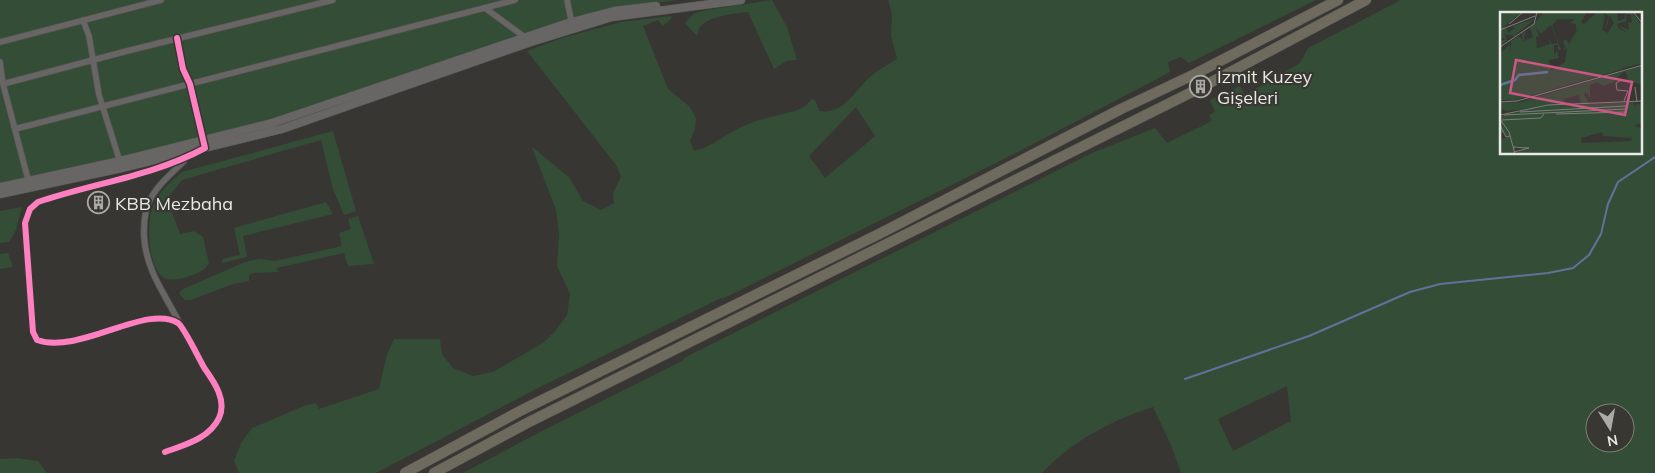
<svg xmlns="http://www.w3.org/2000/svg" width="1655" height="473" font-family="Mulish,sans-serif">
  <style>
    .green { fill: #334d37; fill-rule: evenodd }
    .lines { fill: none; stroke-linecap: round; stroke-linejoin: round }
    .stream { stroke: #5e739a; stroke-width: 2 }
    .street-casing { stroke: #535250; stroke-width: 7 }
    .secondary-casing { stroke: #535250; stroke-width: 9 }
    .highway-casing { stroke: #535250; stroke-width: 11 }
    .street { stroke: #676664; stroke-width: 5.5 }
    .secondary { stroke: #676664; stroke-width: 8 }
    .highway { stroke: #6f6a5e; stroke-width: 10 }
    .cycleway-casing { stroke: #383732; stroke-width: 9 }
    .cycleway { stroke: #ff80c0; stroke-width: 6 }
    .labels { text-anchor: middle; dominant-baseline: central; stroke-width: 4.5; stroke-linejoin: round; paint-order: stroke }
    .poi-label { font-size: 18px; fill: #e9e9e6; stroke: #383732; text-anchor: start }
    .inset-river { fill: none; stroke: #5e739a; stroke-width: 2.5 }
    .inset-road { fill: none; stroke: #7e7e7b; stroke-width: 1 }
    .view { fill: #ce5785; fill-opacity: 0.15; stroke: #ce5785; stroke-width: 2.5 }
    .inset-edge { fill: none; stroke: #e9e9e6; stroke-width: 2.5 }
  </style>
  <rect width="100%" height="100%" fill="#373633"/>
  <path class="green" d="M0,0H679L605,9L447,60L247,128L0,187Z
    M772,0L787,27L797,60L787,61L774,69L748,12C736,13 711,16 702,25C699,27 698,32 697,36L685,23L693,14L706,10Z
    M888,0H1316L1189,63L1181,57L1168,62L1170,72L1018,152L722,299L721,298L536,389L376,473H239L234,461L241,443L252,428L304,406L316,403L319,409L379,389L387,354L394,339H440L442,354L453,368L473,376L493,372L543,343L556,330L567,315L570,294L557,266L559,234L556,210L532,147L569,177L583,201L601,210L614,203L613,194L621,176L616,165L527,51L562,38L621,22L671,16L672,18L663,26L658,20L643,26L668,89L689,106L696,118L695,129L690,141L694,151C710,147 721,138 735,130C751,122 769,117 787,113C798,110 806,109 812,98L816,102L819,111C844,115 854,91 870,77C877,70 888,65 897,59L891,36L892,13ZM856,107L875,136L825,178L809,156Z
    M1401,0H1655V473H1181L1171,445L1153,407C1112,420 1072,441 1042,473H463L542,431L684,360V358L1092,153L1155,128L1167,143L1212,121L1209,115L1215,112L1210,100L1240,86L1245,95L1300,63L1308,48ZM1501,14H1641V154H1501ZM1287,386L1291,421L1233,451L1218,419ZM1595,413H1625V443H1595Z
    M333,131L356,211L344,215L333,189L321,140L182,180L167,199L180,234L194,231L203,237L209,263C204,272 197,273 187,277C180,279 171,281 164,278C147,268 146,219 154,204C159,192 172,180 182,172Z
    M326,202L333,214L243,236L247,257L222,263V259L240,255L234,228Z
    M22,207L16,230L9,242L0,243V211Z
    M358,216L374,264L348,266L344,253L277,268L278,272L253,273L249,275V281L233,284L191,300H185L179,293L183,289L245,262L259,259L275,261L342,246L339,233L351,229L348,219Z
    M8,253L13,267L0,269V254Z
    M16,458L38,461L47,473H0V459Z"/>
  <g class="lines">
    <path class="stream" d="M1185,379L1309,336L1410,292L1440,284L1548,273L1573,268L1589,255L1601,234L1608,204L1618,182L1655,157"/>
    <defs>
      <path id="street" d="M567,0L572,24
        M485,8L526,38
        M83,20L89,36L99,95L121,165
        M177,38L183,69L190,84L204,142
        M0,42L161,0
        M0,62L3,84L29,183
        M3,84L127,51L333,0
        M15,129L515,0
        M180,324C165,294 146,271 144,236C144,225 144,213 149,202C156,186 172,173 184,161
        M165,452C184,445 209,439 219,418C227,401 215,383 205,369C200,361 184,327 178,323C147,303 79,355 37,340L33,332L25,223L30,209L38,202L164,167L198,152"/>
      <path id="secondary" d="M0,187L120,161L272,123L568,23L614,11L656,6
        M0,194L122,168L282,129L531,42L612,17L741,0"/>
      <path id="highway" d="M405,473L522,410L881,233L1121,109L1195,74L1338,0
        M434,473L529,422L1202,87L1366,0"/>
    </defs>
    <use href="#street" class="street-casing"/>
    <use href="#secondary" class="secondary-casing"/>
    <use href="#highway" class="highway-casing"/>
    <use href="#street" class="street"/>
    <use href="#secondary" class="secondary"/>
    <use href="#highway" class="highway"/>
    <defs>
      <path id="cycleway" d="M165,452C184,445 209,439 219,418C227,401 215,383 205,369C200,361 184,327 178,323C147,303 79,355 37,340L33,332L25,223L30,209L38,202C94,183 153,176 205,148L190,84L183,69L177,38"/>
    </defs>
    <use href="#cycleway" class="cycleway-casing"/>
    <use href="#cycleway" class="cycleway"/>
  </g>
  <defs>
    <symbol id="building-ring" viewBox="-11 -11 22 22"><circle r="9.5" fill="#383732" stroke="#abaaa7" stroke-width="1.5"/><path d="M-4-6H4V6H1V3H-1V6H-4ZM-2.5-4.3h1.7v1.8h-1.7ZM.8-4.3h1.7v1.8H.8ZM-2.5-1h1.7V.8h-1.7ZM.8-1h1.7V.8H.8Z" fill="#abaaa7"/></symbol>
  </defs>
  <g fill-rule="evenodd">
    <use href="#building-ring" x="1188" y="74" width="25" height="25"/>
    <use href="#building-ring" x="86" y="190" width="25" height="25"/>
  </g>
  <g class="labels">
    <g class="poi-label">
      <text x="1217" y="76">İzmit Kuzey<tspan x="1217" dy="21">Gişeleri</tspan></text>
      <text x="115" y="203">KBB Mezbaha</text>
    </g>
  </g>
  <g transform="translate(1500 12)">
    <rect width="142" height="142" fill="#373633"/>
    <path d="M21,0L4,15L7,17L8,21L15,16L12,14L35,7L14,24L4,22L7,28L0,34V28H6L0,25V1ZM44,0H87L81,10L84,12L97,0H101L105,3L102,18L108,21L114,11L109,3L108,11L106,16L108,4L104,0H117L118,9L124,7L126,0H132L142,14V24H139L142,25V51L124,56L123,54V57L15,88H0V42L10,32L11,41V29L20,24L23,30L22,22L25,19L24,29L33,25L30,16ZM126,2L131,3L132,10L128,11L129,18L125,16L118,14L128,21L118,16L117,12L126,9ZM58,7H75L70,11L76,12V18L78,16L69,32L66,27L63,29L65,35L63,38L67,36L65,50L51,59L49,48L59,46L57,39L54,43V33H58V38H61L52,13ZM51,13L58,31L52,32L49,27L50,32L37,36L36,25L39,24L36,16L41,22ZM142,54V72L129,70L125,59ZM124,59L114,70L103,74L97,70L90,73V86L86,80L84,82L89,92H81L79,83L64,87V92L7,99L0,97V91L21,90ZM142,89V111L134,114L141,116V123L142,114V142H16L24,135L16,134L14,142H0V128L7,125L4,121L0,122V104L41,94L133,90L136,95V91L139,93ZM102,120L103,124L132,126L131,129L82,131L81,126Z" fill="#334d37" fill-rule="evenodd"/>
    <path class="inset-river" d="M0,73L15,68L19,63L48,60"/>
    <path class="inset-road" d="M133,0L143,12M9,12L23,0M0,18L35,4M0,35L34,12L37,0M120,69L116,71L117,78L128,79L124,89M135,75L137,90M0,90L17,89L143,53M20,100L126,94M56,102L126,100V96M0,103L48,93L143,89M4,103L126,97M0,107L9,120L15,142M2,108L41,106L44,102M0,113L6,125L10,124M13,135L29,136L14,140"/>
    <path class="view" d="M16,48L132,70L125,103L10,81Z"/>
    <rect width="142" height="142" class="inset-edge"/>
  </g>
  <g transform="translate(1610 428) rotate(169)"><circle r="24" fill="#383732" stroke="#7f7e7a"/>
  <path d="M0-4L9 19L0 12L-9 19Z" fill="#abaaa7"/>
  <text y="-8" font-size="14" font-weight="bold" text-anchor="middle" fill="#e9e9e6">N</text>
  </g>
</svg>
